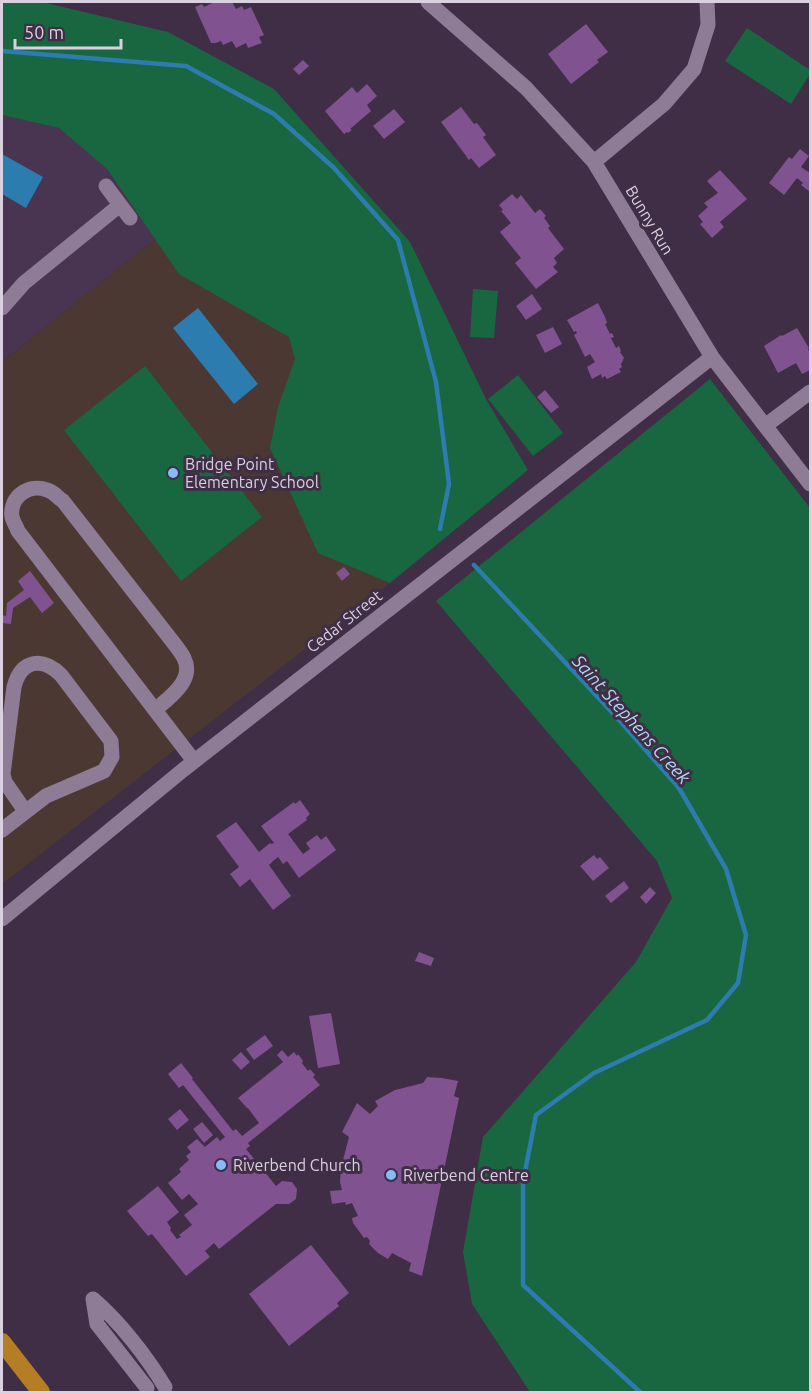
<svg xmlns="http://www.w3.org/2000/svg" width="812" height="1394" font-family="Ubuntu,sans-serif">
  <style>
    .built { fill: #493451 }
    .education { fill: #4b3832 }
    .green { fill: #196741 }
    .water { fill: #2c7caf }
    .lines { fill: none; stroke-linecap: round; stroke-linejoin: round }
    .stream { stroke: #2c7caf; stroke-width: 4.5 }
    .building { fill: #805290 }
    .minor { stroke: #8e7b95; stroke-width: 15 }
    .highway { stroke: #b57e24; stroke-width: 18 }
    .poi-dot { fill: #85bbfb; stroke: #3f2e45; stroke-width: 2 }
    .labels { text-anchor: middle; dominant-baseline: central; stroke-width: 6; stroke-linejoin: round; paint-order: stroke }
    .street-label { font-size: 16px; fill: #dbd0df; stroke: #3f2e45 }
    .poi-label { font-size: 16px; fill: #dbd0df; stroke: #3f2e45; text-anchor: start }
    .water-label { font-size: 18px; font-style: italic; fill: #b2d7f3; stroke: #3f2e45 }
  </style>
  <rect width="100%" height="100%" fill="#3f2e45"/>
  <path class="built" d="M2,115L59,128L107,169L155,239L2,362Z"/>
  <path class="education" d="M155,239L289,337L390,583L2,884V362Z"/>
  <path class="green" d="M2,2H42L168,32L274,89L410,242L486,399L528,470L390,583L318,553L270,448L278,407L295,359L289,337L179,274L107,169L59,128L2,115Z
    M747,28L810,70V74L791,104L725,61Z
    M473,289L498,291L494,338L470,337Z
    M145,366L262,517L181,581L64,430Z
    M518,375L563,433L533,456L488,399Z
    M710,379L810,508V1392H530L472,1304L463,1252L483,1137L636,962L672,898L657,861L436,601Z"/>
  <path class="water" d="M2,154L43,177L26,208L2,194Z
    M198,308L258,384L234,404L173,328Z"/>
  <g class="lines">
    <path class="stream" d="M2,51L186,66L274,114L334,168L398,240L436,382L449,484L440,529
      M474,565L620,721L679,788L726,869L746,935L738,983L707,1020L594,1073L536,1115L523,1182V1285L640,1392"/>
  </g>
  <path class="building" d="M214,2H232L236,9L242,6L244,10L251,7L264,35L259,37L262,43L248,48L246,43L236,48L232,41L223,45L221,41L216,43H211L195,7L202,4L204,7Z
    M586,24L608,52L597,60L599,62L571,84L548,54Z
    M303,60L309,66L299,75L293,69Z
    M367,84L377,96L367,105L371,111L350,129L352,130L348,133L347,132L344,134L325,111L352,87L357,93Z
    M461,107L474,124L477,123L486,135L483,137L496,155L479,168L471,158L469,160L441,122Z
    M394,109L405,122L384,139L373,126Z
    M800,149L809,156L801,167L810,173V192L801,185L803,183L797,178L784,195L769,183L789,157L792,159Z
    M720,170L747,199L720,222L724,227L712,238L700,224L703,222L698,216L708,207L704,203L718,193L707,181Z
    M512,194L517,199L521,195L535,213L540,209L546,216L544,218L550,226L548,228L564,249L554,258L557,263L553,267L558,272L536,289L515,263L521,258L500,232L511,223L501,211L503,210L499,205Z
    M532,294L542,309L526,320L516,306Z
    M598,303L605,317L607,323L605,324L610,334L612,333L614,337L611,338L616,348L619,346L621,351L620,352L624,358L621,364L622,367L619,369L621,372L607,379L605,376L602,378L601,374L592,379L587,367L595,362L590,354L585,357L574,335L577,333L576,331L574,332L567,320Z
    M553,327L562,344L545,353L536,335Z
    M797,328L809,348L808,349L810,354V370L802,374L796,363L778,373L764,346L781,335L782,336Z
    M545,390L559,407L551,413L537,397Z
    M344,567L350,574L342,581L336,573Z
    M30,571L54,603L42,613L30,597L13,608L11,624L2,623V615L6,616L7,603L24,590L18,581Z
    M300,800L310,814L306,818L307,820L288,834L303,854L310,849L306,843L317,835L321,840L326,836L336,850L299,878L287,861L283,864L278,857L272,862L269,865L291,896L273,910L250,879L240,887L230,874L239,867L216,836L236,822L259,852L270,843L271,844L274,843L261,826L294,802L295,804Z
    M594,855L597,859L600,857L609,868L593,881L580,866Z
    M624,881L629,888L611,903L605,896Z
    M650,887L656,893L646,904L640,897Z
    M419,952L434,958L431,966L415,961Z
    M331,1013L340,1064L318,1068L309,1016Z
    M265,1035L273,1046L254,1060L246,1049Z
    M282,1050L288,1057L294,1052L297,1056L298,1054L303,1061L302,1063L308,1071L310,1069L315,1075L313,1077L320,1085L248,1143L250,1146L246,1149L276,1186L282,1181L292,1182L297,1189L296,1199L289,1204H276L219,1249L214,1243L205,1251L210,1257L186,1276L152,1234L148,1236L127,1211L158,1186L179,1212L167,1222L171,1228L170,1230L177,1239L181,1237L179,1235L192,1225L184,1215L198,1204L189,1194L182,1200L168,1183L181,1172L179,1169L189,1160L186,1156L191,1152L187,1147L197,1139L205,1147L217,1137L220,1141L225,1137L183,1085L179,1088L168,1074L181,1063L193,1078L192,1079L233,1131L236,1129L242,1136L259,1123L248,1108H247L238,1098L283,1062L277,1055Z
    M241,1052L250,1062L241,1070L232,1060Z
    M427,1077L442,1078L458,1081L454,1096L459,1098L422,1276L409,1271L411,1263L392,1253L388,1259L378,1253L369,1244L370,1241L367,1237L364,1238L353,1223L352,1218L358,1216L352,1203L346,1205L345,1202L332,1204L330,1191L342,1190L340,1182L341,1168L349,1137L342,1132L357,1103L370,1114L378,1106L375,1101L395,1090L423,1083Z
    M180,1109L189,1120L177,1130L168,1119Z
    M202,1122L213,1135L204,1143L193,1129Z
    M311,1245L349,1293L337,1303L339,1306L289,1346L249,1294Z"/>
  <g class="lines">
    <path class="minor" d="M428,2L526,88L594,162L712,357L810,484
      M594,162L664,104L694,69L708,25L707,2
      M106,186L130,218
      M2,308L24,283L120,205
      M765,426L810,392
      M155,710C170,697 195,680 184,658C182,654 179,650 176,646L63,501C58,498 53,491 47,490C29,483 9,497 12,517C13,521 16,526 18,531L194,761
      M2,830L46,796L104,771L112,757L111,741L61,675C42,656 21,660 14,687L3,774L5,782L25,811
      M2,919L183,770L712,357
      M93,1299C120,1322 147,1357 165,1387
      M93,1299L97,1324L147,1388"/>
    <path class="highway" d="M2,1342L41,1392"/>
  </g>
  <g class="poi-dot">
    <circle cx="173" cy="473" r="6"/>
    <circle cx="221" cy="1165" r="6"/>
    <circle cx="391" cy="1175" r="6"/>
  </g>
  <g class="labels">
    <g class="street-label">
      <text transform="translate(650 220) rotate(59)">Bunny Run</text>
      <text transform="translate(344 621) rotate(-38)">Cedar Street</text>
    </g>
    <g class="poi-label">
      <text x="185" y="464">Bridge Point<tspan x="185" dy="18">Elementary School</tspan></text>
      <text x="233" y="1165">Riverbend Church</text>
      <text x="403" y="1175">Riverbend Centre</text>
    </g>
    <g class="water-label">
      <text transform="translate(632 719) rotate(48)">Saint Stephens Creek</text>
    </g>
  </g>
  <rect width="812" height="1394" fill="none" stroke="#dbd0df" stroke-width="6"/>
  <path d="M15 39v9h106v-9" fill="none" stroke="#dbd0df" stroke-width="3"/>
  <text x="24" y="39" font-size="18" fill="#dbd0df" stroke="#3f2e45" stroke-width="4.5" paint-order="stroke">50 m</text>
</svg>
